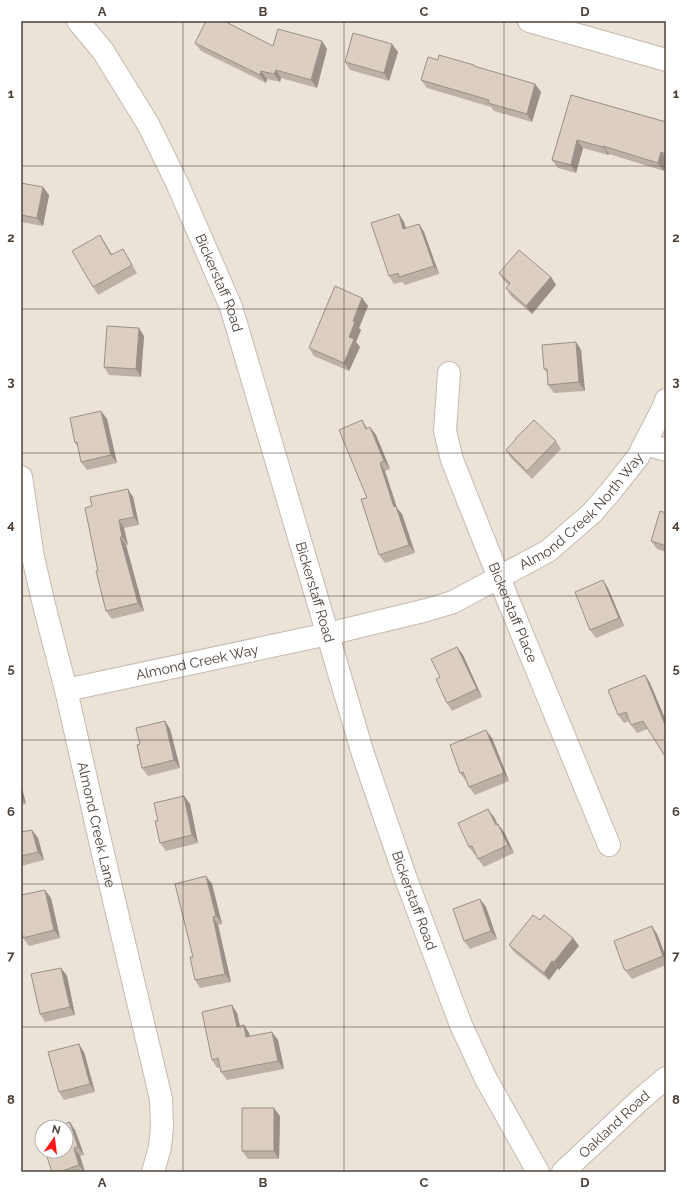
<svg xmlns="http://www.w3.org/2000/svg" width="687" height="1193" font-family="Raleway,sans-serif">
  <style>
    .residential { fill: #ebe2d8; fill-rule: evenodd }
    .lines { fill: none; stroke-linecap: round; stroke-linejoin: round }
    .minor-casing { stroke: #c6baae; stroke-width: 24 }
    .minor { stroke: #fff; stroke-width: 22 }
    .wall { fill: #bdb1a6 }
    .shaded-wall { fill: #9a9087 }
    .building { fill: #dccec1; stroke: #9a9087 }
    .grid { fill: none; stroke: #4c4037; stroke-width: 1; stroke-opacity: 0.55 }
    .labels { text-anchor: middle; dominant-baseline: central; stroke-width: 4; stroke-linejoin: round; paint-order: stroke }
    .street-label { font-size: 14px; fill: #4c4037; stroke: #fff }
    .neatline { fill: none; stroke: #4c4037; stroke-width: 1.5 }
    .grid-label { font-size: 13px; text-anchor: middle; font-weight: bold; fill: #4c4037 }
  </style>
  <rect width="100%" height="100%" fill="#f6f1ea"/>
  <path class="residential" d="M21,21H666V1172H21ZM42,1127H66V1151H42Z"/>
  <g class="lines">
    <defs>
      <g id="minor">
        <path id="s1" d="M78,21L103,51L148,124L177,183L231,307L363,754L406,879L461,1025L485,1077L538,1172"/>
        <path d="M529,21L666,60"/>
        <path id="s2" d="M449,373L445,431L452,460L499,578L609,845"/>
        <path d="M645,444L666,450"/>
        <path id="s3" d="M21,477L33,557L44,605L66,690L101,845L161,1099L162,1127L160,1147L153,1172"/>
        <path id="s4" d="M66,690L328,634L427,610L453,602L548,551L592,513L611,491L638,457L663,408L666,400"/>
        <path id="s5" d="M563,1172L642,1098L666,1078"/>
      </g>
    </defs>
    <use href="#minor" class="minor-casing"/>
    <use href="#minor" class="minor"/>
  </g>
  <path class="wall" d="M322,41L327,49L317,88L281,78L280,82L267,79L266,83L201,51L195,43L273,46Z
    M398,52L389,81L350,70L345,62Z
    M438,60L475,67L541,92L532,122L494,111L491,107L427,88L421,80Z
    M571,95L666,122V163L664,171L609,154L608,155L583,148L576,173L558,168L552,160Z
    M21,183L49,195L43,226L21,222Z
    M404,222L406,228L419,224L424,232L439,274L405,285L402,282L394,284L389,276Z
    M100,235L112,255L128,257L137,273L98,295L93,287Z
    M499,273L551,277L556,285L532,314L511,296L506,288L509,285L504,281Z
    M362,298L368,306L359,328L361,330L356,342L360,347L349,371L314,356L309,348Z
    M144,336L141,377L109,375L104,367Z
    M576,342L581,350L585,391L554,393L548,385L547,373L544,369Z
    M101,411L107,419L117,463L87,470L81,462L78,447L75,443Z
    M370,427L376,435L390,469L385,471L397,508L402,514L415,553L385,563L379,555L367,498Z
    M556,441L561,449L532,479L511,458L506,450Z
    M133,497L139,525L124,528L128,545H126L144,611L112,619L106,611L85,508Z
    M666,513V552L657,549L651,541Z
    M608,588L624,626L596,638L590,630Z
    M457,647L463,655L482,697L452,711L447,703L440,677Z
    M645,675L650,683L666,721V758L648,729L637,733L631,725L630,721L624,723L618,715Z
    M165,721L170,729L180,768L148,776L142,768L140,744Z
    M492,738L509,781L475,795L469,787L467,781H466L460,773Z
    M21,784L26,804L21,805Z
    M184,796L190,804L198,843L166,851L160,843L158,821Z
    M494,817L497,825L504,832L514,853L484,867L478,859L476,854L475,855L469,847Z
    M32,830L38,838L44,860L21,866V832Z
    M212,884L222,924L218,925L231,982L200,988L195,980L193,957Z
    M51,898L60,938L29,946L23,938Z
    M480,899L486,907L497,939L470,949L464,941Z
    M540,920L573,938L579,946L559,970L558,968L549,980L514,952L509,945Z
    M657,934L666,957V965L632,979L624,969Z
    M61,968L67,976L75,1015L45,1022L40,1014Z
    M237,1013L240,1026L244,1025L249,1033L250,1036L278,1040L284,1069L227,1080L221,1072L220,1067L217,1068L212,1060Z
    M84,1052L95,1092L64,1100L59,1092Z
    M280,1116L279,1159H248L242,1151Z
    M75,1130L84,1155L80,1156L85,1172H52Z"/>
  <path class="shaded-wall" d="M322,41L327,49L317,88L311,80Z
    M392,44L398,52L389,81L384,73Z
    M276,70L281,78L280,82L274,74Z
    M261,71L267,79L266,83L260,75Z
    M535,84L541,92L532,122L527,114Z
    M577,140L583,148L576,173L571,165Z
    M603,146L609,154L608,155L603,147Z
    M661,152L666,159V163L664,171L658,163Z
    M43,187L49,195L43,226L37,218Z
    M399,214L404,222L409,237L403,229Z
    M419,224L424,232L439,274L434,266Z
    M100,235L105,243L117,263L111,255Z
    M551,277L556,285L532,314L526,306Z
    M362,298L368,306L359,328L361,330L356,342L360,347L349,371L344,363L353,321Z
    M139,328L144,336L141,377L136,369Z
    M576,342L581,350L585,391L579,382Z
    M101,411L107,419L117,463L111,455Z
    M362,420L367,428L366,429Z
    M370,427L376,435L390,469L384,461Z
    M380,463L385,471L397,508L402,514L415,553L409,545L394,507Z
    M128,489L133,497L139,525L134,517Z
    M119,520L124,528L128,545L122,537Z
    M120,537L126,545L144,611L138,603Z
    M603,580L608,588L624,626L619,618Z
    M457,647L463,655L482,697L477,689Z
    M645,675L650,683L666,721V727Z
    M165,721L170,729L180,768L174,760Z
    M486,730L492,738L509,781L504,773Z
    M21,784L26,804L21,798Z
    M184,796L190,804L198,843L192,835Z
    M488,809L494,817L502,833L496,825Z
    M498,824L504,832L514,853L508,845Z
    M32,830L38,838L44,860L38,852Z
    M206,876L212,884L222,924L216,916Z
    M45,890L51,898L60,938L54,930Z
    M480,899L486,907L497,939L491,931Z
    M213,917L218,925L231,982L225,974Z
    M652,926L657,934L666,957V960L663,956Z
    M573,938L579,946L559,970L554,962Z
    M552,961L558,968L549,980L544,973Z
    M61,968L67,976L75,1015L70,1007Z
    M232,1005L237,1013L242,1035L237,1027Z
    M244,1025L249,1033L252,1045L246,1037Z
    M272,1032L278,1040L284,1069L278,1061Z
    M79,1044L84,1052L95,1092L90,1084Z
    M274,1108L280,1116L279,1159L274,1151Z
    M70,1122L75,1130L84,1155L78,1147Z
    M74,1148L80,1156L85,1172L79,1165Z"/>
  <path class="building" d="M206,21H224L273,46L278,29L322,41L311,80L276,70L274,74L261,71L260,75L195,43Z
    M353,33L392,44L384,73L345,62Z
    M439,55L474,65V66L535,84L527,114L488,103L489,100L421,80L428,57L438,60Z
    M571,95L666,122V154L661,152L658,163L603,146V147L577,140L571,165L552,160Z
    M21,183L43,187L37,218L21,215Z
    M399,214L403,229L419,224L434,266L399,277L398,273L389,276L371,223Z
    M100,235L111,255L123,249L132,265L93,287L72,251Z
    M519,250L551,277L526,306L506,288L510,283L499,273Z
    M335,286L362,298L353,321L355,322L349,337L354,339L344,363L309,348Z
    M107,326L139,328L136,369L104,367Z
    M576,342L579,382L548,385L547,369H544L542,345Z
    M101,411L111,455L81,462L77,442L75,443L70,418Z
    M362,420L366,429L370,427L384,461L380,463L394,507L396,506L409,545L379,555L361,499L367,498L339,430Z
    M534,420L556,441L527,471L506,450L516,439H515Z
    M128,489L134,517L119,520L122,537H120L138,603L106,611L96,571H98L85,508L92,506L90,497Z
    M660,511L666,513V546L651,541Z
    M603,580L619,618L590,630L575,592Z
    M457,647L477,689L447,703L436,679L440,677L431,659Z
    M645,675L666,727V758L643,721L631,725L626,712L618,715L608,690Z
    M165,721L174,760L142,768L137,745L140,744L136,728Z
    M486,730L504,773L469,787L463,772L460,773L450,745Z
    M184,796L192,835L160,843L155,821H158L154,803Z
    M488,809L496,825L498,824L508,845L478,859L472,846L469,847L458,823Z
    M32,830L38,852L21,856V832Z
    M206,876L216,916L213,917L225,974L195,980L190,957H193L175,884Z
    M45,890L54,930L23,938L21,927V895Z
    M480,899L491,931L464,941L453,909Z
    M533,915L540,920L544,915L573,938L554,962L552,961L544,973L509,945Z
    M652,926L663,956L626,971L625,969H624L614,941Z
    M61,968L70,1007L40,1014L31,974Z
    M232,1005L237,1027L244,1025L246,1037L272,1032L278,1061L221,1072L218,1058L212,1060L202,1012Z
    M79,1044L90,1084L59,1092L48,1052Z
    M242,1108H274V1151H242Z
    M70,1122L78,1147L74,1148L79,1165L59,1172H52L45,1151H66V1127H54Z
    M42,1131V1141L39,1132Z"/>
  <path class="grid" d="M183,21V1172M344,21V1172M504,21V1172M21,166H666M21,309H666M21,453H666M21,596H666M21,740H666M21,884H666M21,1027H666"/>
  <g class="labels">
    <g class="street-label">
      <text stroke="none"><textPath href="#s1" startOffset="299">Bickerstaff Road</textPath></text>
      <text stroke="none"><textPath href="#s4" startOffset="556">Almond Creek North Way</textPath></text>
      <text stroke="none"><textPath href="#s1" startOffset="623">Bickerstaff Road</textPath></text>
      <text stroke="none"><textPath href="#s2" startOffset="252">Bickerstaff Place</textPath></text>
      <text stroke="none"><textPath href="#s4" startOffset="134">Almond Creek Way</textPath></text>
      <text stroke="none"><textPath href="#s3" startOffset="356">Almond Creek Lane</textPath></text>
      <text stroke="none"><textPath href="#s1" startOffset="947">Bickerstaff Road</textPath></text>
      <text stroke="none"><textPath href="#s5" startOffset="70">Oakland Road</textPath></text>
    </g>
  </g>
  <rect width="687" height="1193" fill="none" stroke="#ffffff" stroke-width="44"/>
  <g transform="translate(54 1139) rotate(14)"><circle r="19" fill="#ffffff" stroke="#b7b3af"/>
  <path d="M0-3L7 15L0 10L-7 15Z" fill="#ff1918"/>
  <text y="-6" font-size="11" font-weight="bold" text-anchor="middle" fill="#4c4037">N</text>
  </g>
  <rect x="22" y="22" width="643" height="1149" class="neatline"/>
  <g class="grid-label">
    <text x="102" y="16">A</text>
    <text x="263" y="16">B</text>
    <text x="424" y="16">C</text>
    <text x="585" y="16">D</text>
    <text x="11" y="98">1</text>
    <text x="676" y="98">1</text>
    <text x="11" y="242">2</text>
    <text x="676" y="242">2</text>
    <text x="11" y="386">3</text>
    <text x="676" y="386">3</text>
    <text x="11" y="529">4</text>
    <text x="676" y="529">4</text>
    <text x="11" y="673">5</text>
    <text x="676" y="673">5</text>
    <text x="11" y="816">6</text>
    <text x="676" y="816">6</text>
    <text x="11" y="960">7</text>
    <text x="676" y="960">7</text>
    <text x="11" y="1104">8</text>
    <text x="676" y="1104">8</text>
    <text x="102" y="1187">A</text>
    <text x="263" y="1187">B</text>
    <text x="424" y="1187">C</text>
    <text x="585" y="1187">D</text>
  </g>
</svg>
